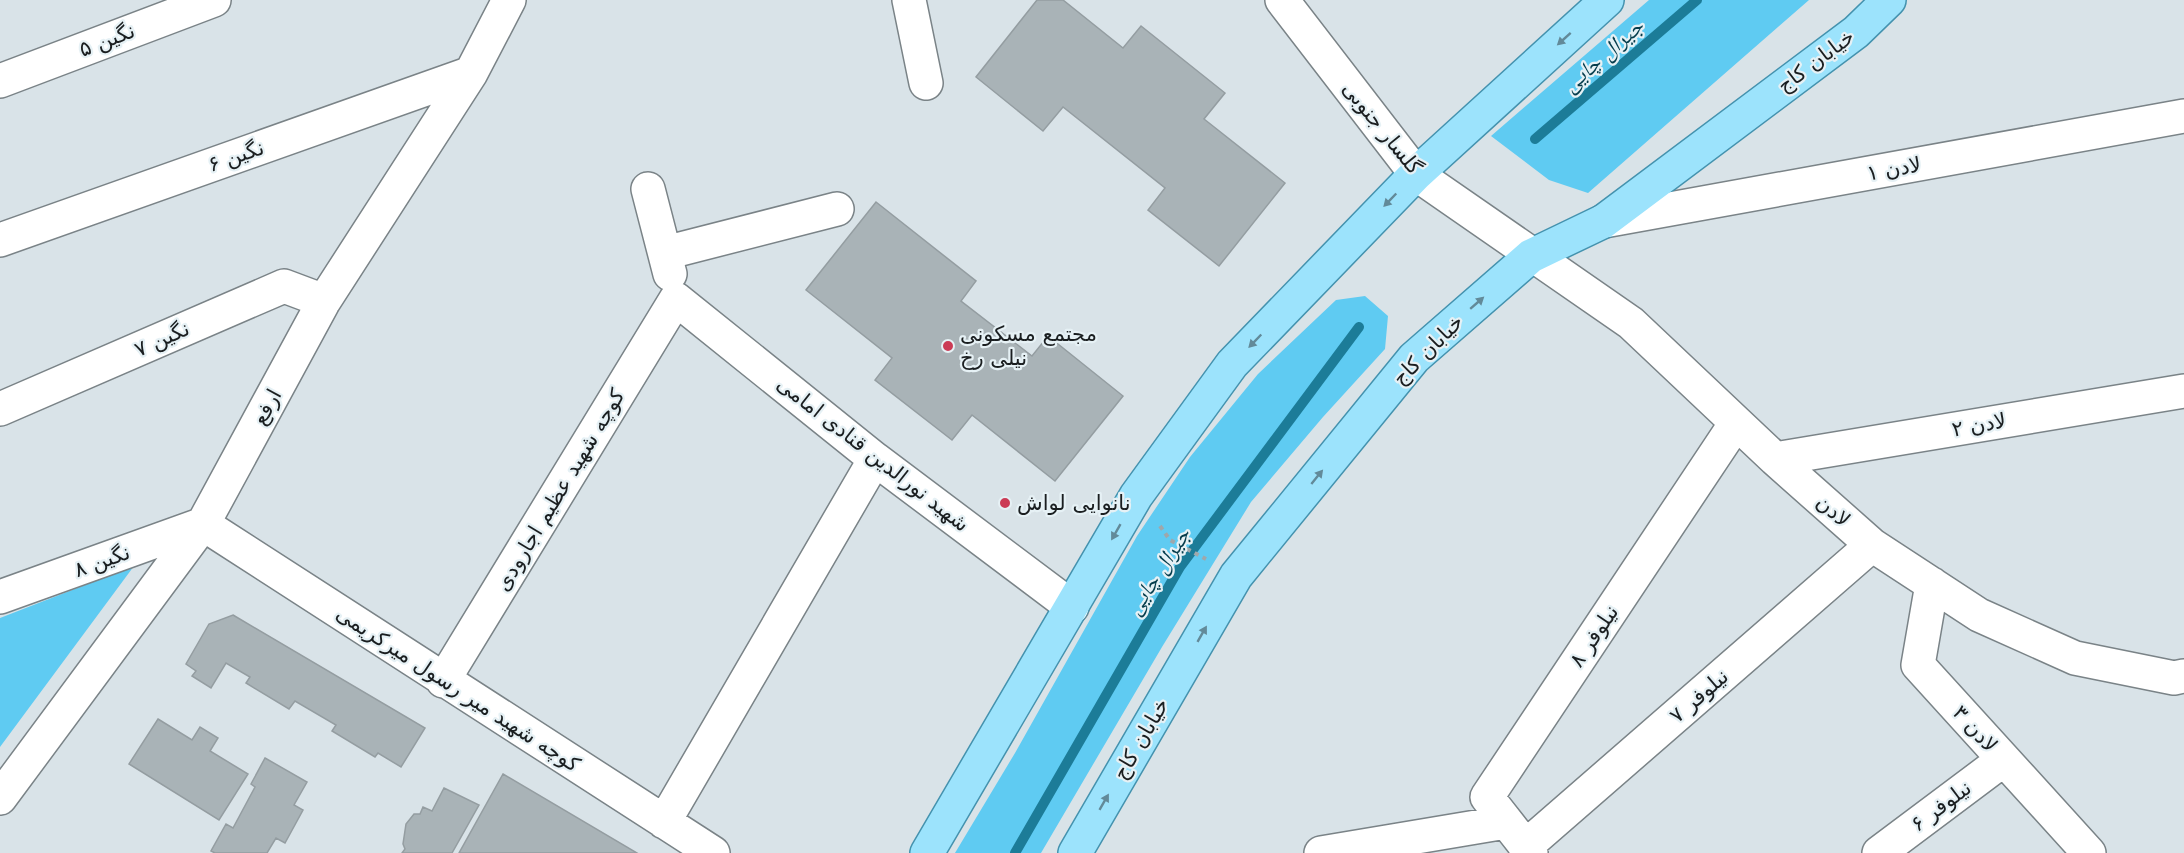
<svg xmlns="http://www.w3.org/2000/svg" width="2184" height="853" font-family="'DejaVu Sans','Noto Naskh Arabic',sans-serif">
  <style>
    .green { fill: #5fcbf2 }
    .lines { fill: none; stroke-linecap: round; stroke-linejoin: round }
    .stream { stroke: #1c7c98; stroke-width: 10 }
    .building { fill: #a9b3b7; stroke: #949da1; stroke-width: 1.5 }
    .minor-casing { stroke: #7a8387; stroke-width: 36 }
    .major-casing { stroke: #4492ae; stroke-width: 36 }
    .path { stroke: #9fa7ab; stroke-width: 4; stroke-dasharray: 4.5 4.5; stroke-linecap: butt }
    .minor { stroke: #fff; stroke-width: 33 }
    .major { stroke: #9ce3fc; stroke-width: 33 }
    .oneway { fill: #628a99 }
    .poi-dot { fill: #cb3b55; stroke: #e6f1f5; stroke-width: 2 }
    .labels { text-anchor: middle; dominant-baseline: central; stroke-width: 4.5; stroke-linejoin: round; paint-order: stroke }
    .street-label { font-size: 21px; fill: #1a1e20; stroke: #e6f1f5 }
    .poi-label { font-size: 21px; fill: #1a1e20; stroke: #e6f1f5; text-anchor: start }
    .water-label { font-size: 22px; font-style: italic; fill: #043c4c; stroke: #e6f1f5 }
  </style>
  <rect width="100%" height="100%" fill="#d9e3e8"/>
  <path class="green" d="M1649,0H1809L1588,193L1549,180L1491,136Z
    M1365,296L1388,316L1385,349L1323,417L1251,502L1162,647L1041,853H955L1015,753L1137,536L1190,457L1258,374L1336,300Z
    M134,566L0,747V618Z"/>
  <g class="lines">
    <path class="stream" d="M1535,139L1697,0
      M1015,853L1180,567L1359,327"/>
  </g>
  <path class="building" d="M1037,0H1063L1123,48L1141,26L1225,93L1204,119L1285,183L1219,266L1148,210L1165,188L1063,107L1043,131L976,77Z
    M876,202L976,281L961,301L1032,356L1048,336L1123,396L1055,481L972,415L952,440L875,380L892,358L806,290Z
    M233,615L425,728L401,767L378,753L375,757L332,731L336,725L295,701L289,709L246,683L250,677L226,663L211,688L192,676L196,671L186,664L209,624Z
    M158,719L192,740L200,727L218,738L210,751L248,774L219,820L129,764Z
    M265,758L307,782L294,805L303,810L285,843L276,838L267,853H215L211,851L226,824L233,828L255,787L251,784Z
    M503,774L637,853H459Z
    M444,788L479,805L452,853H402L405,849L403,844L406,824L414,814H420L423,807L432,811Z"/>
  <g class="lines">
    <defs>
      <path id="minor" d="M909,0L926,83
        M1282,0L1416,174L1631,323L1775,459L1872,545L1979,615L2075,658L2174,678L2184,676
        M0,81L214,0
        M648,189L670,274
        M1604,221L2184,116
        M0,240L471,73
        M665,253L837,209
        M676,299L875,459L1072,607
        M0,409L284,286L324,301
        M1775,459L2184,391
        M1932,584L1918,665L2089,853
        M0,597L203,524L713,853
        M443,681L676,299
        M0,798L203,524L324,301L471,73L509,0
        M664,822L875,459
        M1525,847L1872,545
        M1321,853L1506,822
        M1531,853L1487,797L1736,423
        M1879,853L2003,760"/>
      <path id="major" d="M927,853L1136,496L1232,364L1416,174L1607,0
        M1075,853L1236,576L1414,358L1531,256L1604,221L1856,32L1889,0"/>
    </defs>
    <use href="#minor" class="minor-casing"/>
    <use href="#major" class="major-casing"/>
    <path class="path" d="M1160,526L1170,540L1206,559"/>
    <use href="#minor" class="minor"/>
    <use href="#major" class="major"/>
  </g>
  <defs><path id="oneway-solid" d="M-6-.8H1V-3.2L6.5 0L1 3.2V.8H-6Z" transform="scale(1.5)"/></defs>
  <g class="oneway">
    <use href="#oneway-solid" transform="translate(1564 39) rotate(138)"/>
    <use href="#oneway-solid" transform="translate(1390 200) rotate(134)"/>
    <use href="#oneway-solid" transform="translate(1477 303) rotate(-41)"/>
    <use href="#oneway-solid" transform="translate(1255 341) rotate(134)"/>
    <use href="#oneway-solid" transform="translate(1317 477) rotate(-51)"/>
    <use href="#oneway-solid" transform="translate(1116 532) rotate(120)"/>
    <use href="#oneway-solid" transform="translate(1202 634) rotate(-60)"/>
    <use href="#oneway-solid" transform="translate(1104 802) rotate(-60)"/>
  </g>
  <g class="poi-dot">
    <circle cx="948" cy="346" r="6"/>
    <circle cx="1005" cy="503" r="6"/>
  </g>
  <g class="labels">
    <g class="street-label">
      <text transform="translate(107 40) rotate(-21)">نگین ۵</text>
      <text transform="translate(1816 61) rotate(-37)">خیابان کاج</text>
      <text transform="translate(1382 128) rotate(51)">گلسار جنوبی</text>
      <text transform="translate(236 156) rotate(-19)">نگین ۶</text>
      <text transform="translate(1894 169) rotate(-10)">لادن ۱</text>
      <text transform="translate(162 339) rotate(-24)">نگین ۷</text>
      <text transform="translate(1428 350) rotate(-45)">خیابان کاج</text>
      <text transform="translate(267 407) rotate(-61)">ارفع</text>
      <text transform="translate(1979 425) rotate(-10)">لادن ۲</text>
      <text transform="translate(873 454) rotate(38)">شهید نورالدین قنادی امامی</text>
      <text transform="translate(560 490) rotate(-59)">کوچه شهید عظیم اجارودی</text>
      <text transform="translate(1833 511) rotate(41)">لادن</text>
      <text transform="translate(102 561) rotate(-20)">نگین ۸</text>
      <text transform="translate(1594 636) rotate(-56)">نیلوفر ۸</text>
      <text transform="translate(458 689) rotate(33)">کوچه شهید میر رسول میرکریمی</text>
      <text transform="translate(1699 696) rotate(-41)">نیلوفر ۷</text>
      <text transform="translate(1975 729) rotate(48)">لادن ۳</text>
      <text transform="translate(1141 739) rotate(-60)">خیابان کاج</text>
      <text transform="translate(1941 806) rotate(-37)">نیلوفر ۶</text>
    </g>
    <g class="poi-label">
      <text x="960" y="334">مجتمع مسکونی<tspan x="960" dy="24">نیلی رخ</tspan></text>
      <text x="1017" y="503">نانوایی لواش</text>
    </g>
    <g class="water-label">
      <text transform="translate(1603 55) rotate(-41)">جیرال چایی</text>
      <text transform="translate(1158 571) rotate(-57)">جیرال چایی</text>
    </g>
  </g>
</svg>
